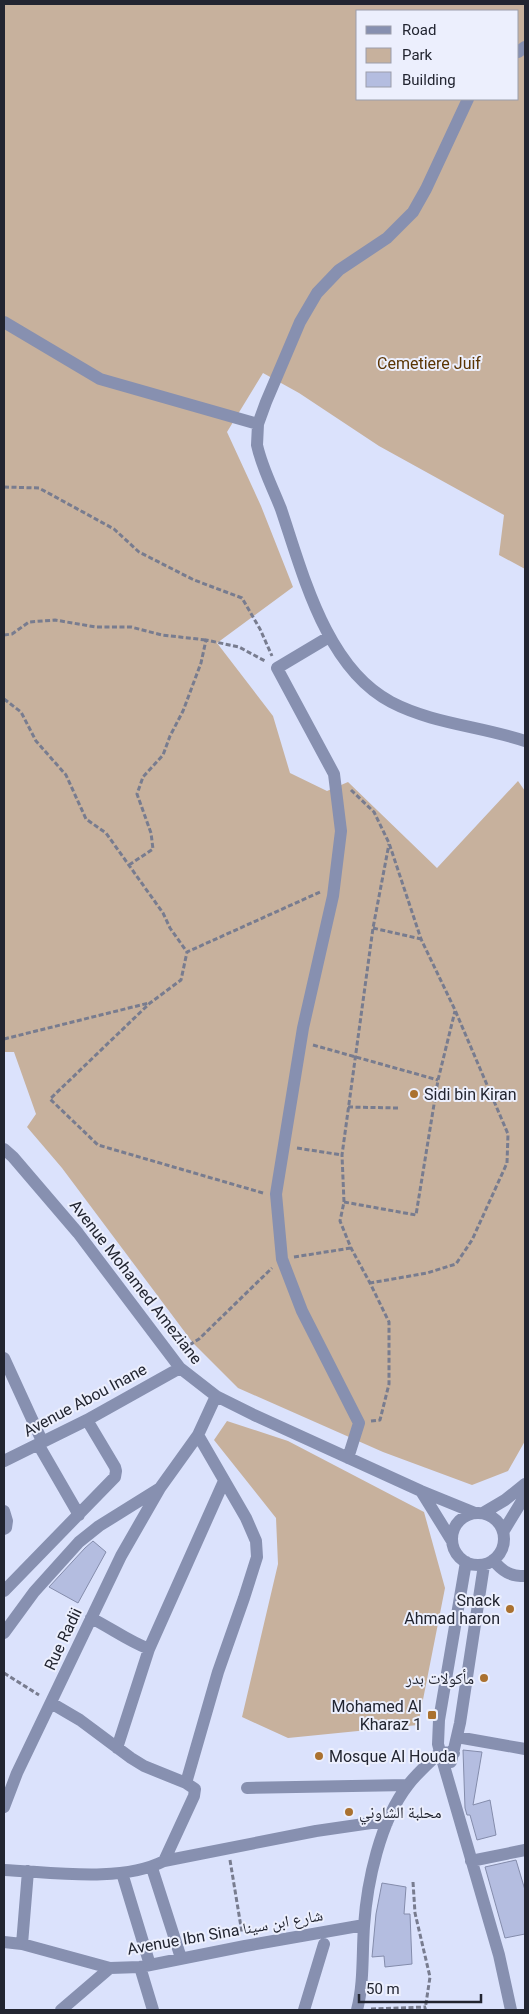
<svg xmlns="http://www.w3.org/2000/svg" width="529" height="2014" font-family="Roboto,'Noto Naskh Arabic',sans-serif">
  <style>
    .green { fill: #c7b19d; fill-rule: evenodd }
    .building { fill: #b4bde0; stroke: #848cab }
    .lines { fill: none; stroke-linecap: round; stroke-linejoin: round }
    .path { stroke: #787c8f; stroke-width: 3; stroke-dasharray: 5 2.5; stroke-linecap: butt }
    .minor { stroke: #8790b0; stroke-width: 12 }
    .poi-dot { fill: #aa7130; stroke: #eceffd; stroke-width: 2 }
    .labels { text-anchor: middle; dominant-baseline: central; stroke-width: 4; stroke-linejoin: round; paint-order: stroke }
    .park-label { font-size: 16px; fill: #5a3403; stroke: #eceffd }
    .poi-label { font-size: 16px; fill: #222531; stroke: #eceffd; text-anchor: start }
    .street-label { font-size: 16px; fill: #222531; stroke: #eceffd }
  </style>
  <rect width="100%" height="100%" fill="#dbe2fc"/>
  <path class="green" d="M4,4H525V569L499,555L504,515L379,446L299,393L263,373L227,432L261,506L293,587L217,643L273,716L290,773L327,791L348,782L437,868L518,781L525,791V1441L508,1471L472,1485L383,1452L238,1388L193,1343L62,1168L27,1127L36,1114L14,1052H4ZM358,11H518V99H358Z
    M227,1421L288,1441L424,1512L445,1588L418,1725L288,1738L242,1717L278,1564L276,1518L214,1440Z"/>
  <path class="building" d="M93,1541L106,1552L78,1603L49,1587L85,1548Z
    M463,1750L482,1752L473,1805L490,1800L496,1835L477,1840L470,1815H467L465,1808Z
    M516,1860L525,1890V1934L505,1938L485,1867Z
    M382,1883L406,1887L404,1914H410L412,1964L385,1967L384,1956L372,1957L376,1914Z"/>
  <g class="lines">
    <path class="path" d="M4,487L39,488L114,529L139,552L194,580L242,598L260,629L272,656
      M4,635L12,634L29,622L55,620L96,627H131L162,635L206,640
      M4,699L21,712L36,741L66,775L86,819L106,833L163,913L170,928L187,952
      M351,790L374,812L389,843L421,939L455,1010L508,1134L507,1163L472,1240L456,1264L427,1273L370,1283
      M129,865L153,849L151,833L137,794L143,777L163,755L170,736L183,711L201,663L206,640L239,647L265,661
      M373,928L421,939
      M4,1039L149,1003
      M313,1045L438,1080
      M348,1107L398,1108
      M297,1148L342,1155
      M263,1193L98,1145L50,1099L150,1003L181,980L187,952L320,892
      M344,1202L416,1215L438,1080L455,1011
      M294,1257L351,1248
      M183,1349L199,1339L272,1268
      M371,1421L380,1420L389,1384V1322L370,1283L351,1248L340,1221L344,1202L342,1155L373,928L389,844
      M4,1673L39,1695
      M230,1860L242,1933
      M413,1882L415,1913L430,1977L425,2010
      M371,2009L426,2007"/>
    <path class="minor" d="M518,52L525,47
      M468,99L426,189L413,212L387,238L339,270L317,293L300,322L266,402L258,424L257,445C262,468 273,488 281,509C303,574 326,668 391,702C433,724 481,726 525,741
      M4,322L100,379L258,424
      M329,637L277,668L334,774L341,831L333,896L303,1028L276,1194L282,1259L302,1311L359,1423L348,1458
      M4,1149L13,1157L78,1233L180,1368L216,1396L254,1415L421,1491L475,1513
      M4,1358L42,1441
      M38,1444L79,1515
      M4,1461L87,1420L180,1368
      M421,1491L452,1541
      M4,1511L7,1521L6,1528L4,1529
      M483,1513L505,1500L525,1484
      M452 1539a26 26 0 1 1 52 0a26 26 0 1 1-52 0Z
      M503,1532L525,1496
      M493,1560C503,1572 510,1576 525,1576
      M466,1562L439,1720L438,1744L440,1752L499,1955L511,2010
      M4,1591L115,1477L116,1471L115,1467L87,1420
      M91,1618C111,1628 128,1641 149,1649
      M4,1633L34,1592L79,1542L99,1526L160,1488L198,1435L216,1396
      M51,1703L80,1720L131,1758L144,1766L186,1783
      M457,1737L525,1749
      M117,1748L149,1649L224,1481
      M451,1762L460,1723L484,1565
      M247,1788L408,1785
      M4,1807L17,1773L121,1556L160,1488
      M164,1861L194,1796L195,1789L186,1783L218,1672L244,1598L257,1557L256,1541L246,1518L198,1435
      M471,1861L525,1850
      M152,1868L181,1958
      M4,1870C51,1872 121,1883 164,1861L316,1831L371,1823H387
      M122,1873L150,1965
      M4,1942L22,1944L110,1968L140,1967L245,1946L364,1925
      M22,1944L28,1871
      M140,1967L153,2010
      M61,2010L110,1968
      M304,2010L324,1944
      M357,2010C364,1983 362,1954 364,1926C367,1882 380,1821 408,1785C417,1773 429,1763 440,1752L454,1753"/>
  </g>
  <g class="poi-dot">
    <circle cx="414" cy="1094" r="5"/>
    <circle cx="510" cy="1609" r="5"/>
    <circle cx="484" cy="1678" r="5"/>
    <rect x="427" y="1710" width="10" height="10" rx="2.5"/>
    <circle cx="319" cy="1756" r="5"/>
    <circle cx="349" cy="1812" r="5"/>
  </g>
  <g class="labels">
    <g class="park-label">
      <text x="429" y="363">Cemetiere Juif</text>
    </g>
    <g class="poi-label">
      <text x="424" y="1094">Sidi bin Kiran</text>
      <text x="500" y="1600" text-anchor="end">Snack<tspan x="500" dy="18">Ahmad haron</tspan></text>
      <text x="474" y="1678" text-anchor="end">مأكولات بدر</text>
      <text x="422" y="1706" text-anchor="end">Mohamed Al<tspan x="422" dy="18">Kharaz 1</tspan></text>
      <text x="329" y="1756">Mosque Al Houda</text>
      <text x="359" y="1812">محلبة الشاوني</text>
    </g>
    <g class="street-label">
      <text transform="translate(136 1282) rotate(52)">Avenue Mohamed Ameziane</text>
      <text transform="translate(85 1400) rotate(-28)">Avenue Abou Inane</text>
      <text transform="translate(63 1639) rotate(-65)">Rue Radii</text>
      <text transform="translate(225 1932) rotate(-10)">Avenue Ibn Sina شارع ابن سينا</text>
    </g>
  </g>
  <rect width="529" height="2014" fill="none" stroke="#222531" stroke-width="10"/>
  <rect x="356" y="10" width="162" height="90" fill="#eceffd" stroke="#9b9eab"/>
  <rect x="366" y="26" width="25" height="8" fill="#8790b0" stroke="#9b9eab"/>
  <text x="402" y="35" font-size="15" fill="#222531">Road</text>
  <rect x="366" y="48" width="25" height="15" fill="#c7b19d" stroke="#9b9eab"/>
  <text x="402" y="60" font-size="15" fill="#222531">Park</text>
  <rect x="366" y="72" width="25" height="15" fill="#b4bde0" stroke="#9b9eab"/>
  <text x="402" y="85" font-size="15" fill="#222531">Building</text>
  <path d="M359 1994v8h122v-8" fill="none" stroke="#222531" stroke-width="2.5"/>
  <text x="366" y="1994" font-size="15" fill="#222531" stroke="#eceffd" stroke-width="4" paint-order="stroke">50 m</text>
</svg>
